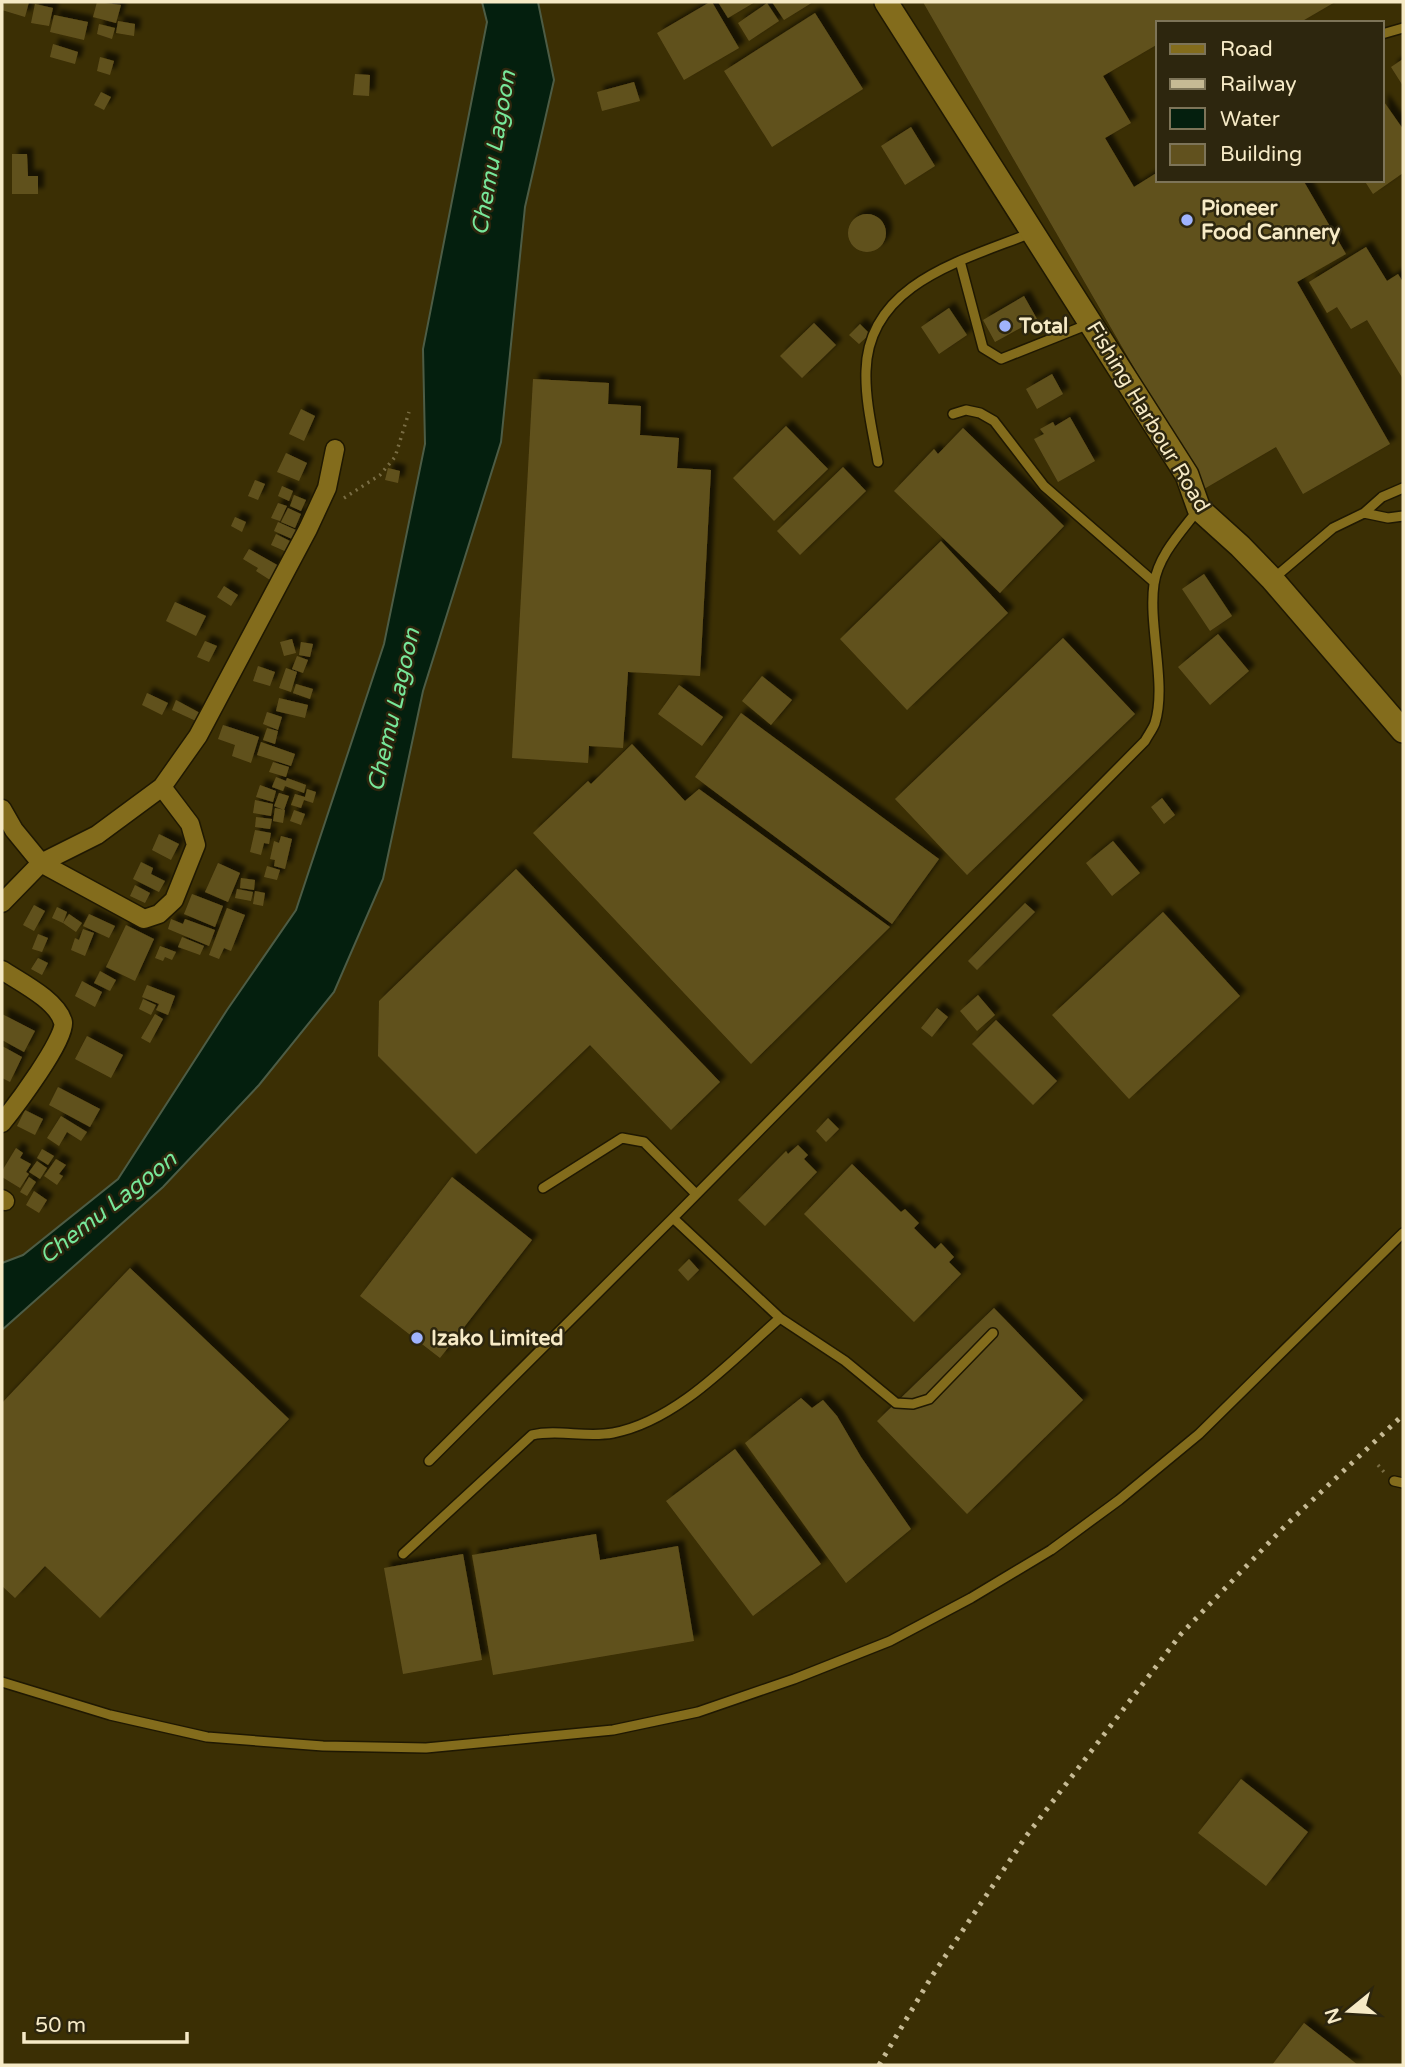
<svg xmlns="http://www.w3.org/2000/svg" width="1405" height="2067" font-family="'Varela Round',sans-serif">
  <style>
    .water { fill: #041f0e; stroke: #4d5c45; stroke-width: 2 }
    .building { fill: #61511e; filter: url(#shadow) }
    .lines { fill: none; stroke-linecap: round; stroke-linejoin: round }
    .service-casing { stroke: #1f1802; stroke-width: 12 }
    .minor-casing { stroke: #1f1802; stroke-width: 21 }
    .tertiary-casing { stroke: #1f1802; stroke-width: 26 }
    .path { stroke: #796d44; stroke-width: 3.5; stroke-dasharray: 2 5; stroke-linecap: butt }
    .service { stroke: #836c1c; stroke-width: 9 }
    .minor { stroke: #836c1c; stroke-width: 18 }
    .tertiary { stroke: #836c1c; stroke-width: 23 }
    .rail { stroke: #c6ba94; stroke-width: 5; stroke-dasharray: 3.5 7; stroke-linecap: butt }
    .poi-dot { fill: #9fb3fd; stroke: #2d260e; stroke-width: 2.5 }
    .labels { text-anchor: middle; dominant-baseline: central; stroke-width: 5; stroke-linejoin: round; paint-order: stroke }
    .poi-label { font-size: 21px; font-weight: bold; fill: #f6eac6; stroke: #2d260e; text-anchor: start }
    .street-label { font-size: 21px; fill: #f6eac6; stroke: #2d260e }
    .water-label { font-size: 23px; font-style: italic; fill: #77e79a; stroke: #2d260e }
  </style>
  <defs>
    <filter id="shadow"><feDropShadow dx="6" dy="-6" stdDeviation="2" flood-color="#0009"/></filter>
  </defs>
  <rect width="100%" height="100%" fill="#3b2f04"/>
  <path class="water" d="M482,2H538L554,80L525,207L501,442L423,691L383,879L334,992L259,1085L163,1187L2,1330V1263L23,1255L118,1179L227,1010L296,910L384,644L425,444L423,349L487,22Z"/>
  <path class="building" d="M4,2H29L25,17L2,10Z
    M97,2L121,5L116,23L93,17Z
    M710,2H712L739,48L684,80L657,33Z
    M718,2H755L728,18Z
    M772,2H813L784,20Z
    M923,2H1335L1299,23H1158V44L1103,76L1131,123L1105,138L1134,187L1158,172V180H1303L1346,254L1297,282L1390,444L1303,494L1276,447L1204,489Z
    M767,3L779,21L749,41L738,23Z
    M35,4L53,8L49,26L31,23Z
    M815,13L863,89L772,147L724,71Z
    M54,15L88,22L84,40L50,32Z
    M118,21L135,24L134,36L116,33Z
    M99,24L115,28L112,39L97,34Z
    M53,44L78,52L75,64L50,57Z
    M100,57L114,61L110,75L97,71Z
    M1403,59V86L1391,67Z
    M355,74L370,75L369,96L353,95Z
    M634,82L640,101L602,111L597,92Z
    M101,92L111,97L104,110L94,105Z
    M1382,99L1403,129V173L1373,194L1364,180H1382Z
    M911,127L935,166L905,185L881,146Z
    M12,154H27L28,176H38V194H12Z
    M848 233a19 19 0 1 1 38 0a19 19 0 1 1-38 0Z
    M1366,247L1387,281L1398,274L1403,282V379L1367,320L1351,329L1337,307L1327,313L1309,282Z
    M1024,296L1037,319L995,342L983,320Z
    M949,308L967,335L939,354L921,327Z
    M814,323L836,345L802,378L780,356Z
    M860,324L870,334L859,344L849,335Z
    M1052,374L1063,394L1037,409L1026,389Z
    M533,379L609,383L608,404L641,406L640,435L679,438L677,468L711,470L700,676L628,672L623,748L589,746L588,763L512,758Z
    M301,409L315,416L304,441L289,434Z
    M1070,417L1095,461L1058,482L1034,439L1044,434L1040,429L1053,422L1055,426Z
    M786,426L828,469L774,521L733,478Z
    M963,428L1064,526L1000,593L894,491L934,449L938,454Z
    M286,453L307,463L299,481L277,472Z
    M843,467L866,491L800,555L777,531Z
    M388,468L400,471L398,483L385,480Z
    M255,480L265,484L258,500L248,496Z
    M282,486L293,491L289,501L278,496Z
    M294,495L306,500L301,511L290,506Z
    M278,503L287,506L280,521L271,518Z
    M288,508L301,514L295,528L281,522Z
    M235,517L246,522L242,532L231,526Z
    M278,522L296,530L292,539L274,531Z
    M276,534L294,543L289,553L271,545Z
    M941,541L1008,613L907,710L840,639Z
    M249,549L279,566L270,580L256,571L258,568L243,559Z
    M1204,574L1232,616L1210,631L1182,589Z
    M224,586L238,595L231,606L217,597Z
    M175,602L206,616L196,636L166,621Z
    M1218,634L1249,671L1210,705L1178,667Z
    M1063,638L1135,714L967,875L895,799Z
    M292,639L296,653L284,656L280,642Z
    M205,641L217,646L209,662L197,657Z
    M301,642L313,644L310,657L299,655Z
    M297,656L308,660L303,673L292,669Z
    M258,666L275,672L270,686L253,681Z
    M286,668L297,672L291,692L279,688Z
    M762,676L792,700L771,725L742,701Z
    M296,684L313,689L310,699L293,693Z
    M679,685L723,717L702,746L658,714Z
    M147,693L168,703L162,715L142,705Z
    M279,698L308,705L305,718L276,711Z
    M176,700L200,713L196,721L172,710Z
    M267,712L282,717L278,730L263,724Z
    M741,713L939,859L892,924L695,777Z
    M223,725L259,737L251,763L232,756L235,745L218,739Z
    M267,728L278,731L275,744L263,740Z
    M261,742L295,754L291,766L257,755Z
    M632,744L685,801L699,789L890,927L751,1064L533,833L588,781L591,784Z
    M273,762L289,767L286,777L269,772Z
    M276,777L286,781L287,778L306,785L304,793L285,786L283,791L272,787Z
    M260,785L276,791L273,802L256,797Z
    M307,789L316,792L313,803L304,800L301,808L291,805L295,794L305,797Z
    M279,793L289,796L284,810L274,806Z
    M1162,798L1175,815L1164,824L1151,807Z
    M255,800L273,804L271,816L253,813Z
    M275,808L285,810L283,823L273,821Z
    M294,810L305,814L301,825L290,821Z
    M256,817L272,819L270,829L255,827Z
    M255,830L271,833L269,844L264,843L261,855L250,852Z
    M159,834L179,844L171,860L152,850Z
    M281,836L292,839L285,869L274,866L275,860L270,859L274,841L279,843Z
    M1113,841L1140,873L1112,896L1086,863Z
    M141,862L153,868L151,874L165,881L159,892L133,879Z
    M218,863L240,873L228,902L205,892Z
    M267,866L280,870L277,880L264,877Z
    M516,869L720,1082L671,1130L590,1045L476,1154L378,1056L379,1001Z
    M241,878L255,880L254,890L240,888Z
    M135,885L150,893L145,903L130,896Z
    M237,889L253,892L251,901L235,898Z
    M255,891L265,893L263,906L253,904Z
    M192,894L223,906L215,927L184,914Z
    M1025,903L1035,912L977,970L968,961Z
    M34,905L45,911L34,931L23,925Z
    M57,907L67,912L63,923L52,918Z
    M227,908L245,915L231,951L224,948L219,959L209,955Z
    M1163,912L1240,996L1129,1099L1052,1015Z
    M69,914L82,923L76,932L63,923Z
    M89,914L115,926L109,938L83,926Z
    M171,919L183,924L185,919L215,930L209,946L168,929Z
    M126,925L154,939L135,981L106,967Z
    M83,929L94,933L85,956L71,950L75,938L79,940Z
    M38,934L48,938L42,952L32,949Z
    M182,937L204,946L200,955L178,947Z
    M160,946L176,952L172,960L165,957L163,961L155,958Z
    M38,958L48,963L42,975L31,969Z
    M100,971L116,980L110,991L94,983Z
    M82,981L102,992L95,1007L75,996Z
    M147,985L175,996L168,1015L156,1010L159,1004L142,997Z
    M978,995L995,1015L977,1031L960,1011Z
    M143,999L156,1005L151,1015L139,1009Z
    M937,1008L948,1017L932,1037L921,1028Z
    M2,1014L35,1031L24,1052L2,1040Z
    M155,1014L163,1019L150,1043L141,1038Z
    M996,1020L1057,1081L1033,1105L972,1044Z
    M87,1036L123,1055L111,1078L75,1059Z
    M2,1046L22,1057L10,1082L2,1078Z
    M58,1087L100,1109L90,1127L49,1105Z
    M25,1110L43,1119L35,1135L17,1126Z
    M61,1116L87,1132L81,1141L67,1132L59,1146L47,1138Z
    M828,1118L839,1129L826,1142L816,1131Z
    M798,1145L808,1155L804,1159L817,1172L765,1226L738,1200L786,1151L788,1154Z
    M16,1148L23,1153L20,1158L31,1164L26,1172L29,1174L20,1188L2,1177V1171Z
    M42,1149L54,1156L48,1165L37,1158Z
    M56,1159L66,1165L59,1174L63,1176L57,1185L44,1176Z
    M37,1161L47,1168L40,1179L29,1172Z
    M852,1164L901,1212L905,1209L919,1223L914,1228L935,1249L941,1243L954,1257L949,1262L961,1274L914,1322L804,1214Z
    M29,1177L36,1182L27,1196L20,1192Z
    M452,1177L532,1240L440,1358L360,1296Z
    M34,1191L47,1200L39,1213L26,1205Z
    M689,1259L699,1270L688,1281L678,1270Z
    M130,1268L289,1419L100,1618L45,1566L15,1598L2,1586V1403Z
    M994,1308L1083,1400L967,1514L877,1421Z
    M801,1398L812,1408L823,1400L837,1416L861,1457L911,1529L846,1583L745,1443Z
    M735,1449L821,1564L753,1616L666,1501Z
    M596,1534L600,1560L678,1546L694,1641L493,1675L472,1555Z
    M463,1554L482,1660L403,1674L384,1568Z
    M1241,1779L1308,1832L1266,1886L1198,1833Z
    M1304,2023L1358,2065H1272Z"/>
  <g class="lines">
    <defs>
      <path id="service" d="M1382,34L1403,28
        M960,261L983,348L1001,359L1089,324
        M953,414L966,410L980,413L994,421L1044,486L1154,582
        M878,462C873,433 865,401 866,371C868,283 964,260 1031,233
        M1364,513L1388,518L1403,516
        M1274,578L1333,528L1364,513L1382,497L1403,488
        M543,1188L622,1138L644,1142L696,1194
        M673,1218L780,1318L845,1361L896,1403L913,1404L929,1399L993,1333
        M429,1461L673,1218L1145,741C1148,735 1153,729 1155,723C1167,685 1148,625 1154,584C1158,556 1181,532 1197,511
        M1394,1481L1403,1483
        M403,1554L532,1435C558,1429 586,1438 613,1433C677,1421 732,1360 780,1318
        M2,1682L110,1715L207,1737L323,1746L426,1748L613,1730L698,1712L794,1679L890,1641L971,1598L1051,1550L1119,1500L1199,1434L1403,1233"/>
      <path id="minor" d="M2,809L14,830L41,863L144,919L159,914L174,900L196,845L190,824L162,787
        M2,903L41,863L97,835L162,787L198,736L308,529L327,488L335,449
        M2,970C20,982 57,1000 63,1022C67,1038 14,1108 2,1123
        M2,1199L5,1201"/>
      <path id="tertiary" d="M886,2L1187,475L1199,509L1240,546L1272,579L1403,731"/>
    </defs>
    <use href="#service" class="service-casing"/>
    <use href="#minor" class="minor-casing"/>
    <use href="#tertiary" class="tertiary-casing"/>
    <path class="path" d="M344,498L380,475L395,457L409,412
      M1378,1465L1384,1472"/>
    <use href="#service" class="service"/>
    <use href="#minor" class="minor"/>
    <use href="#tertiary" class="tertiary"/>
    <path class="rail" d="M879,2065L932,1976L1027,1835L1181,1634L1287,1524L1403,1415"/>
  </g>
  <g class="poi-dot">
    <circle cx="1187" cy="220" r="7"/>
    <circle cx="1005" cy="326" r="7"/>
    <circle cx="417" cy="1338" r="7"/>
  </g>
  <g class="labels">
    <g class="poi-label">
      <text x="1201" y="208">Pioneer<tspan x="1201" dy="24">Food Cannery</tspan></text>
      <text x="1019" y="326">Total</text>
      <text x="431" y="1338">Izako Limited</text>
    </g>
    <g class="street-label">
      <text transform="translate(1148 417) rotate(59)">Fishing Harbour Road</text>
    </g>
    <g class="water-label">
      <text transform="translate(494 153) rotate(-80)">Chemu Lagoon</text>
      <text transform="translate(394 710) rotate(-77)">Chemu Lagoon</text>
      <text transform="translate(108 1208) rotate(-38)">Chemu Lagoon</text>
    </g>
  </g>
  <rect width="1405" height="2067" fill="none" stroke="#f6eac6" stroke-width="7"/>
  <rect x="1156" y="21" width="228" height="161" fill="#2d260e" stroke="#7d7458" stroke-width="2"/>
  <rect x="1170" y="44" width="35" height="10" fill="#836c1c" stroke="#7d7458" stroke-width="2"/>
  <text x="1220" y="56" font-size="21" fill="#f6eac6">Road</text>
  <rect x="1170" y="79" width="35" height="10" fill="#c6ba94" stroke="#7d7458" stroke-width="2"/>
  <text x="1220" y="91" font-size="21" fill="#f6eac6">Railway</text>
  <rect x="1170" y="108" width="35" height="21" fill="#041f0e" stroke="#7d7458" stroke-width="2"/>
  <text x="1220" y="126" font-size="21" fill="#f6eac6">Water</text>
  <rect x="1170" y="144" width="35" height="21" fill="#61511e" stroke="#7d7458" stroke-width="2"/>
  <text x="1220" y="161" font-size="21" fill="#f6eac6">Building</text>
  <g transform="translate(1349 2011) rotate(252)" stroke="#2d260e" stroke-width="5" paint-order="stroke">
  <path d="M0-5L12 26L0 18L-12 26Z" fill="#f6eac6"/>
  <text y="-10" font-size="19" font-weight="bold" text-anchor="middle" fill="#f6eac6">N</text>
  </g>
  <path d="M24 2032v10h163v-10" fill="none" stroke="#f6eac6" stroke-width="3.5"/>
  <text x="35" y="2032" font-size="21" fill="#f6eac6" stroke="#2d260e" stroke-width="5" paint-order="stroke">50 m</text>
</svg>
